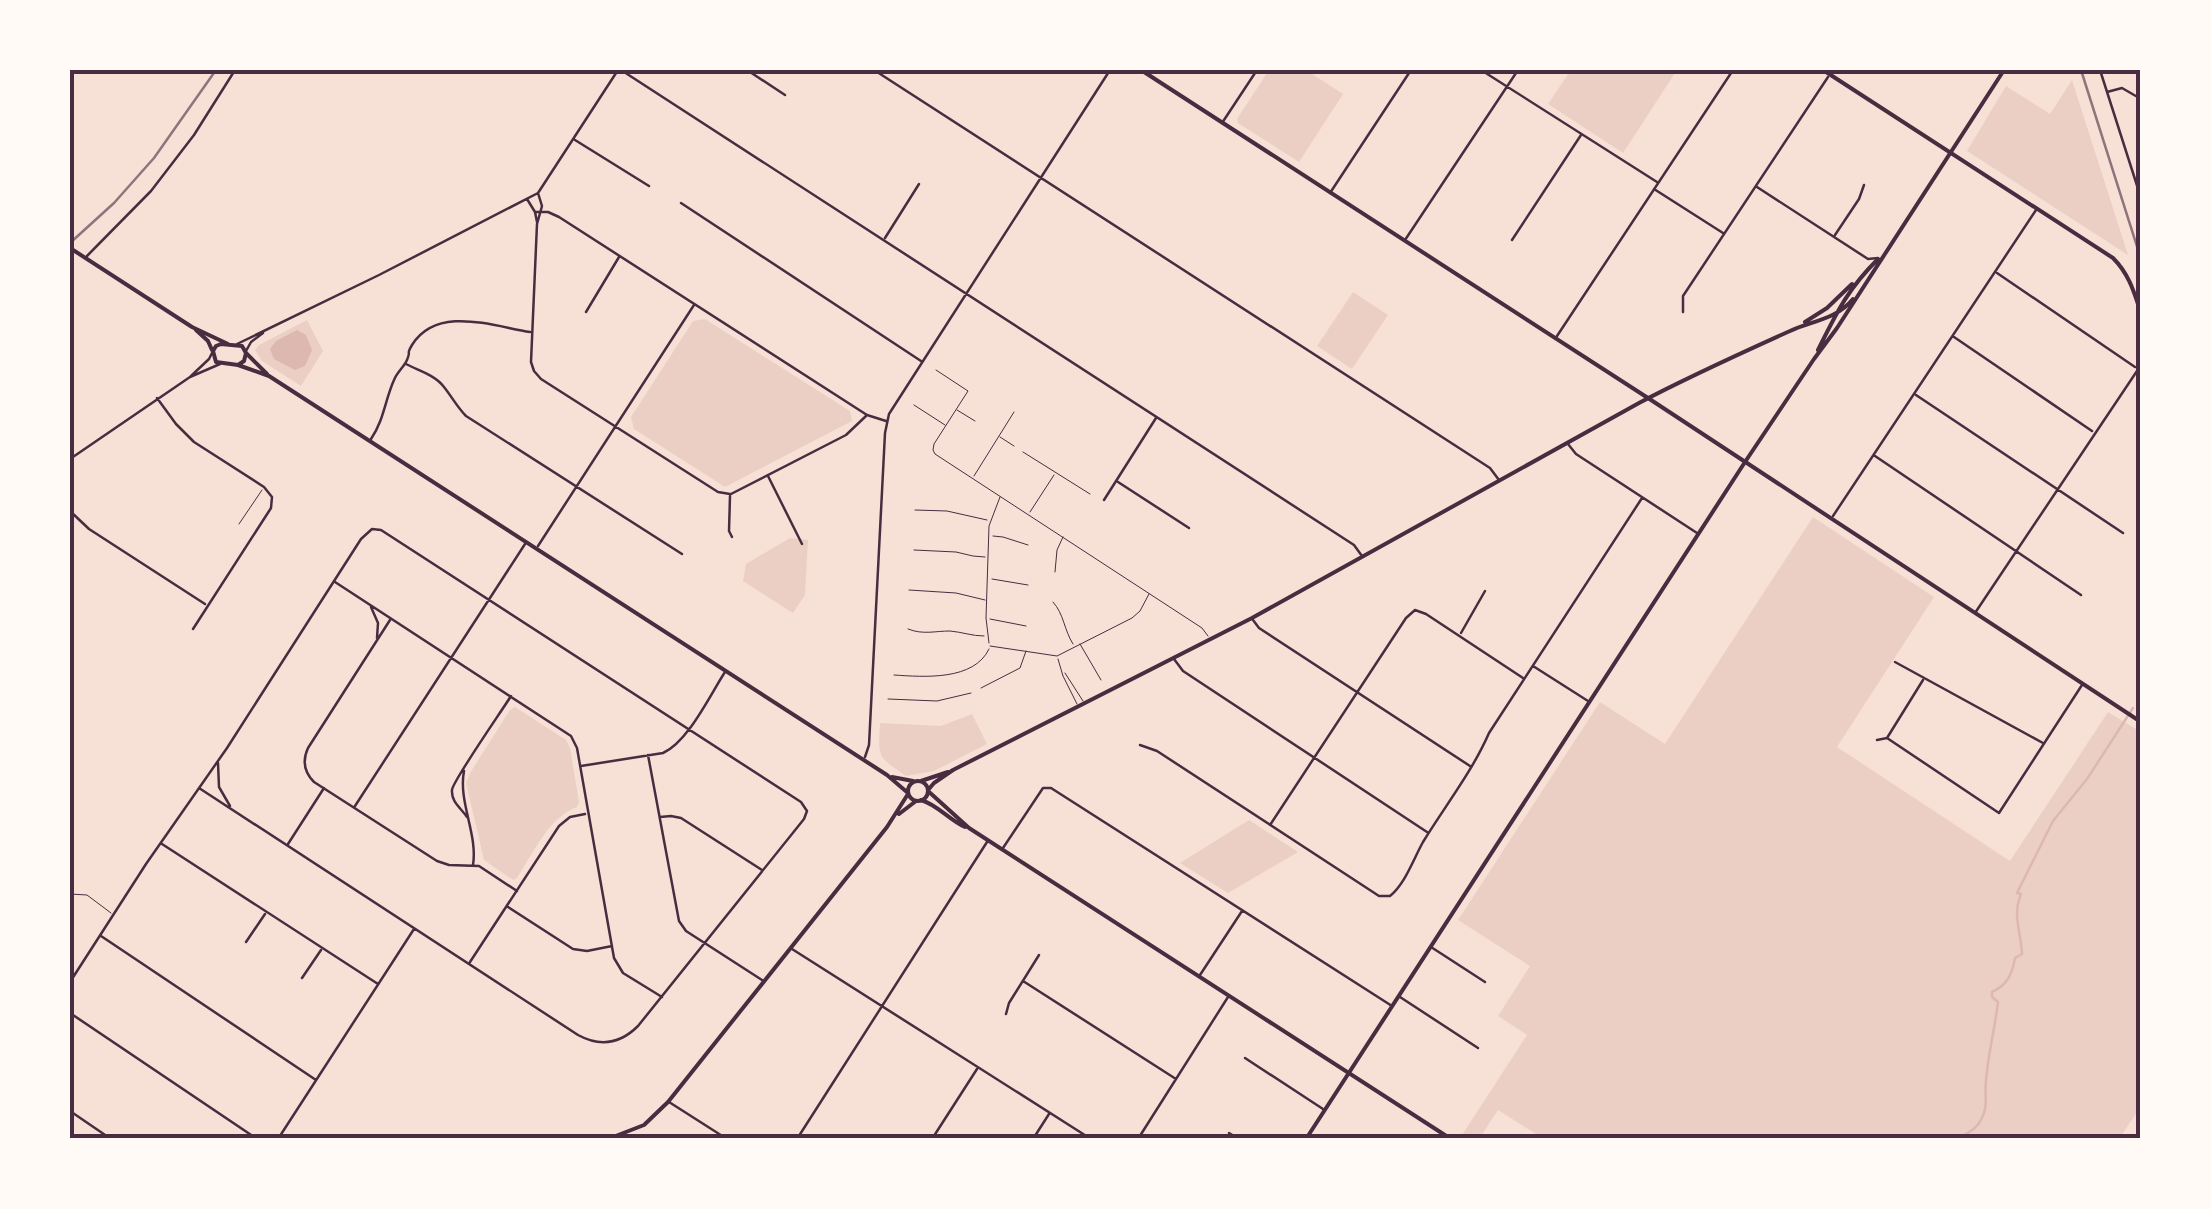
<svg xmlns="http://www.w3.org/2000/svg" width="2211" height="1209" font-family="Poppins,sans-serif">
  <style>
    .green { fill: #ebcfc5 }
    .water { fill: #dcb8b0 }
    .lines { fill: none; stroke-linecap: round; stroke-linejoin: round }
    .stream { stroke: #dcb8b0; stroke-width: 2.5 }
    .service { stroke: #4a2c40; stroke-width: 1 }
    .minor { stroke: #4a2c40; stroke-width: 2.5 }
    .tertiary { stroke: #4a2c40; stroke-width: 4 }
    .secondary { stroke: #4a2c40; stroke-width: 4 }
    .rail { stroke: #8f747c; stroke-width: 2.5 }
    .neatline { fill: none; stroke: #4a2c40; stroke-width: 4 }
  </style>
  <rect width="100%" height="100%" fill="#f7e1d7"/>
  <path class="green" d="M1269,70H1306L1343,94L1299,162L1238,123L1237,119Z
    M1571,70H1677L1623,153L1548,104Z
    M2072,80L2128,255L1967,151L2006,86L2050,114Z
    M1353,292L1388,315L1352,369L1317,346Z
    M705,319L850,411L852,421L725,487L634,429L631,417L693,321Z
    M307,320L323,351L301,386L262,361L255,350L259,345Z
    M1813,517L1934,597L1837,747L2010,861L2108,712L2141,732V1106L2119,1139H1544L1498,1110L1479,1139H1468L1462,1135L1527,1035L1498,1016L1530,966L1458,920L1600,702L1665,744Z
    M790,538L808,540L805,595L793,613L743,581L746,564Z
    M515,707L566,740L570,748L579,802L577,807C548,818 534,852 517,878L513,880L484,860L466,783L470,773L510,710Z
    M972,714L987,744L934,771L906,776C877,756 878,758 880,723L941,726Z
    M1249,820L1298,852L1228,893L1180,863Z"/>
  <path class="water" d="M297,330L306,335L312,350L305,366L295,370L274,359L270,349L276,341Z"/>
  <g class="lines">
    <path class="stream" d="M1958,1139C1966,1133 1975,1131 1981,1120C1989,1106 1984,1095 1986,1081C1988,1054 1995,1028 1998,1002L1992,997V992C2007,985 2012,975 2015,958L2022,954C2021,931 2012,916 2021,894L2017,893L2053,821L2087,779L2133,708"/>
    <path class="service" d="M936,370L968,391L934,444L933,450L935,454L1202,628L1208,636
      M914,405L945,425
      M957,410L975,421
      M1000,437L1014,446
      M1023,452L1090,494
      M974,476L1014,412
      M915,510L947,511L987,520
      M1030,512L1054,475
      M239,524L262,490
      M993,536L1003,537L1028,545
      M914,550L956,552L973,556L985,557
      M1055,572L1057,550L1063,537
      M992,579L1028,585
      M909,590L956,593L985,600
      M1053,602C1064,614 1064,630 1073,644
      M990,619L1026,626
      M908,629C923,635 935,631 950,631C962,632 972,636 984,636
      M989,643L986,618L989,526L1000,497
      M1080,644L1101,680
      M990,646L1057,656L1132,618L1140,611L1149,594
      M1058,659L1063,676L1077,704
      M1065,673L1083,701
      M894,675C924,677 974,681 989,649
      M981,688L1020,668L1026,651
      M888,699L937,701L971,693
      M70,894L87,895L111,913"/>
    <path class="minor" d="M621,70L1354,545L1362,556
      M747,70L785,95
      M874,70L1490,468L1499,480
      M1481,70L1657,182
      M2100,70L2141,198
      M2107,92L2122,88L2141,99
      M1222,123L1257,70
      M575,140L649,186
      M1757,187L1868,259L1878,258
      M1654,189L1723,233
      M538,193L542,206L537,224L531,362L534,371L541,379L718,492L730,494
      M1330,193L1411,70
      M527,199L535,212L537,222
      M681,203L921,361
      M535,212H548L559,217L867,415L886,421
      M1835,235L1859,199L1864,185
      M885,238L919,184
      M1405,240L1518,70
      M1512,240L1581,135
      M87,256L151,191L194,135L235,70
      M1997,273L2135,367
      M586,312L619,257
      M1683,312V296L1828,77
      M1557,336L1733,70
      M1954,337L2092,431
      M237,344L379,275L538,193L618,70
      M246,351L251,342L263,333
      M406,364C419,371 435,375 444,387C452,397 457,407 466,416L682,554
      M191,376L209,359L212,353
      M1916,395L2123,533
      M157,398L176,424L194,442L264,487L272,497L271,508L193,629
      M371,439C384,420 385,400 394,380C397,372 404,367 407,360C412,348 405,357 412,345C437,305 492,326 530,332
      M1568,444L1576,454L1697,533
      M1875,456L2081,595
      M70,459L190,377L220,364
      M768,476L802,544
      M1118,482L1189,528
      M731,494L846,435L866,416
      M730,496L729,531L732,537
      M1104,500L1156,418
      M70,511L89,529L205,604
      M1833,516L2036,210
      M538,546L694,305
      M335,582L571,736L577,748L614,958L623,973L662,997
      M371,607L378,623L377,638
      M1975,613L2141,365
      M390,620L308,748C302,761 304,772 314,782L437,861L449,865L479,866L517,891
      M1253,620L1259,628L1470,766
      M1461,633L1485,591
      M1174,659L1183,671L1427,832
      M1895,662L2043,743
      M1533,666L1588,701
      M1887,738L1999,813L2082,685
      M1877,740L1887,738L1923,680
      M1140,745L1157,751L1379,896H1390C1405,884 1413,860 1423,842C1445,806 1472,772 1489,733L1642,498
      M648,755L679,921L686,931L762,980
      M865,757L869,745L885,433L889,414L1110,70
      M218,763L219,787L230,806
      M581,766L663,753C688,742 710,695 725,672
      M464,771C458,802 478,834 473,865
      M355,806L525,544
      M467,817C461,808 451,802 452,790C452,782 503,709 511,696
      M660,817L671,816L681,818L762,870
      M1270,825L1406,618L1415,610L1426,614L1523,678
      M162,844L378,984
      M288,844L324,788
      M1003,848L1043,788H1051L1392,1006
      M508,907L573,949L587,951L612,946
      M101,936L316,1080
      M246,942L265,914
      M1431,947L1485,982
      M792,949L1091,1139
      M470,962L559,826L570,817L585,814
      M1200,975L1242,911
      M302,978L321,950
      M1023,981L1176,1079
      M70,982L146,864L227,748L361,539L372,529L381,530L801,802L807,811L804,819L638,1026C620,1044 600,1047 578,1035L199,788
      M1400,997L1478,1048
      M70,1013L257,1139
      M1006,1014L1009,1003L1039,955
      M1245,1058L1323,1109
      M669,1102L727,1139
      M70,1111L111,1139
      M1229,1133L1239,1139
      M278,1139L414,929
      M797,1139L987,842
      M932,1139L977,1069
      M1033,1139L1049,1114
      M1138,1139L1228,997"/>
    <path class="tertiary" d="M1141,70L1648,398L2141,722
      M1823,70L2113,258C2129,274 2134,292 2141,313
      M70,248L192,327L228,344
      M196,330L208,341L212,350
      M221,344L242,346L246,353L244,361L238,365L216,362L213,351L216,346Z
      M246,353L267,374
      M238,365L269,376L887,775L908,793
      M892,777L913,781
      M928,791L969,828L1451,1139
      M921,800C938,805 949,820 965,827"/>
    <path class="secondary" d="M1805,322L1827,308L1852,284
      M1818,350C1837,312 1847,290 1878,259
      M908 791a10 10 0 1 1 20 0a10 10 0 1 1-20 0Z
      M921,781L948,772
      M928,790L934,783L953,770L1252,618L1639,403C1688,377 1739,354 1790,331C1812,321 1837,319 1853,299
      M899,814L916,801
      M608,1139L644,1125L668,1102L887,827L908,794
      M1306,1139L1745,462L1814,359L1837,328L2004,70"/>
    <path class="rail" d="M2081,70L2141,259
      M70,243L114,203L154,158L216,70"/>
  </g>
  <rect width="2211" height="1209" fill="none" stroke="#fffaf5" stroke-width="145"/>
  <rect x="72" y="72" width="2066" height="1064" class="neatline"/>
</svg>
